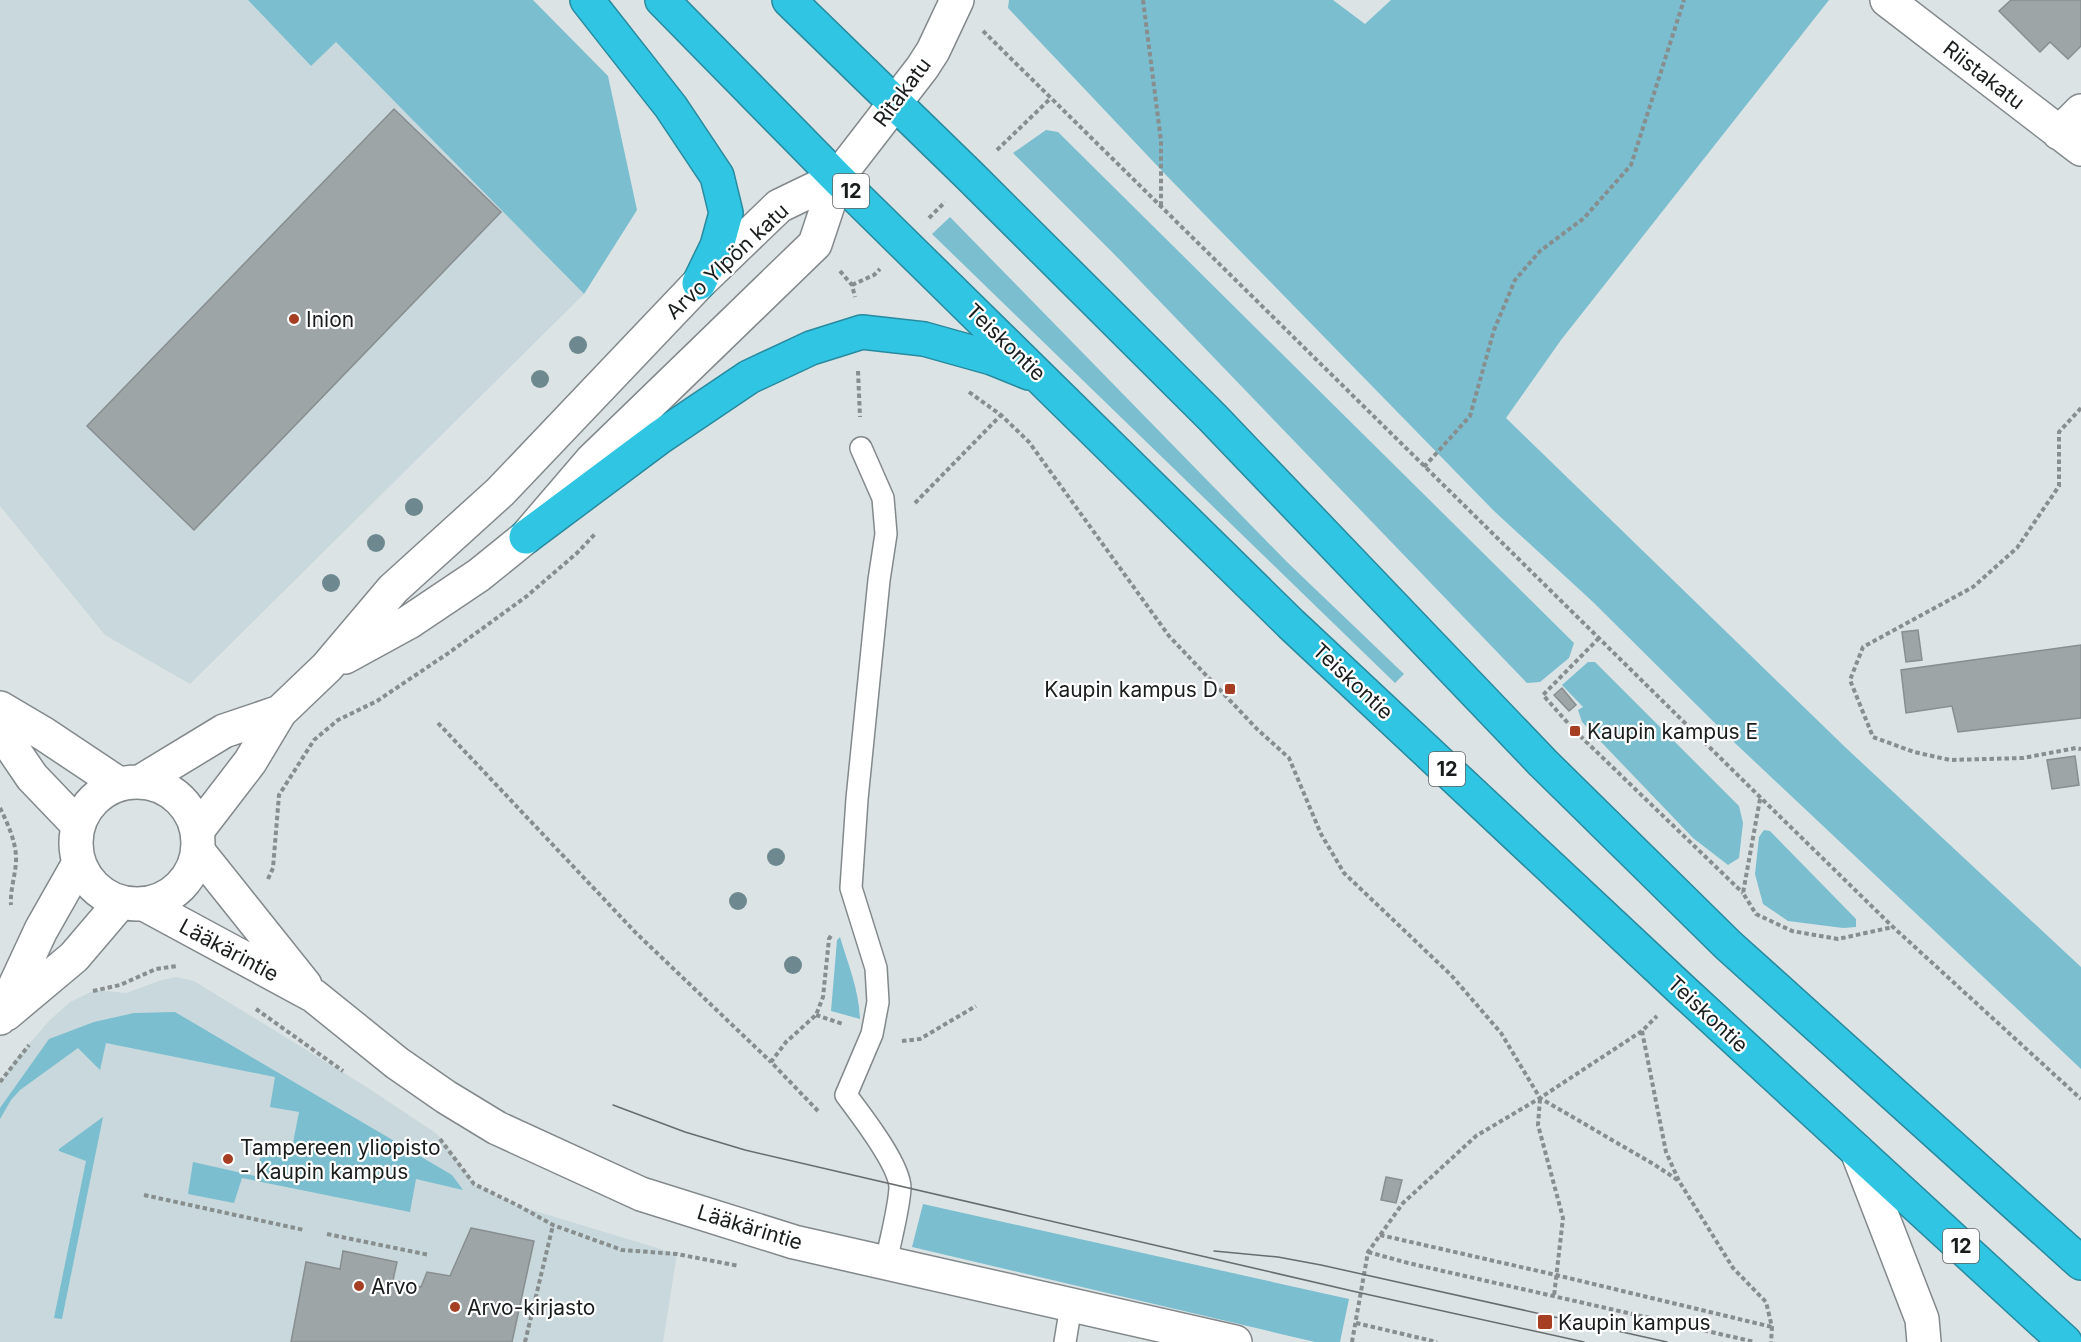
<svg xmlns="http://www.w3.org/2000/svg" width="2081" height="1342" font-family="Inter,sans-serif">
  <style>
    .built { fill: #c8d8dc }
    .green { fill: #7abecf }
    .building { fill: #9ea5a7; stroke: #888e90; stroke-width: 1.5 }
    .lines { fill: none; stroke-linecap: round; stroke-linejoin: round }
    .lane-casing { stroke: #83898b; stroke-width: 24 }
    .street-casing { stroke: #83898b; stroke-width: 36 }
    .secondary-casing { stroke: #83898b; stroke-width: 36 }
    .highway-casing { stroke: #288a9e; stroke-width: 36 }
    .path { stroke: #888d8e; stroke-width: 4; stroke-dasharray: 4.5 3; stroke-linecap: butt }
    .lane { stroke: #fff; stroke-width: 21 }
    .street { stroke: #fff; stroke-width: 33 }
    .secondary { stroke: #fff; stroke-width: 33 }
    .highway { stroke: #30c5e3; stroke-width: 33 }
    .tram { stroke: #676c6d; stroke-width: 1.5 }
    .tree { fill: #6d898f }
    .poi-dot { fill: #a63e23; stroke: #fff; stroke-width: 2 }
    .labels { text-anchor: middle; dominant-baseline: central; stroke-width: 4.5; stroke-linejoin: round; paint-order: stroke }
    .shield { fill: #fff; stroke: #5f6161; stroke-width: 1.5 }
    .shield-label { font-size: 20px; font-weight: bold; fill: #1a1d1d }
    .street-label { font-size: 21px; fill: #1a1d1d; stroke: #fff }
    .poi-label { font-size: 21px; fill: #1a1d1d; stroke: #fff; text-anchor: start }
  </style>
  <rect width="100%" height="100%" fill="#dce3e5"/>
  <path class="built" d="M0,0H248L311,66L336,42L584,294L190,684L105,635L0,506Z
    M176,977L194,981L365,1086L437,1134L474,1184L519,1206L677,1254L663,1342H0V1082L15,1060L49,1021L70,1002L95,990L126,993L162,980Z"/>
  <path class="green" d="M248,0H533L608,76L637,210L584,294L336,42L311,66Z
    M1009,0H1333L1365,24L1391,0H1829L1561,340L1506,418L1845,747L2081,967V1069L1736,744L1593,602L1494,511L1164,173L1008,8Z
    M1046,130L1058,132L1574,643L1569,658L1540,682L1527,683L1119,259L1013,153Z
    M950,217L1287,562L1404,674L1395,683L932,234Z
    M1588,662H1595L1739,806L1743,823L1739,858L1728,865L1693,838L1582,722L1578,710L1583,707L1562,685Z
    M1764,830L1770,831L1856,919V927L1843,928L1788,921L1763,904L1755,874L1759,837Z
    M840,937C848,964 859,990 860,1019L831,1011L837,940Z
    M175,1012L452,1175L463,1190L416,1179L410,1212L242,1178L234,1203L188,1194L193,1162L255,1176L263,1148L291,1153L299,1112L270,1107L275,1077L106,1043L100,1070L78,1048L20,1090L11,1100L0,1119V1108L49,1039L94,1022L134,1013Z
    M103,1117L62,1319L54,1318L86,1161L59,1151V1149Z
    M923,1204L1349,1299L1340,1342H1315L912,1247Z"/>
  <path class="building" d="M2011,0H2081V46L2068,59L2050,42L2040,52L1999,11Z
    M394,109L501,212L194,530L87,426Z
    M1918,630L1922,660L1906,662L1902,632Z
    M2081,645V718L1958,732L1952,706L1906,713L1901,670Z
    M1562,688L1576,705L1569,711L1554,695Z
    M2075,756L2079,785L2052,789L2047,760Z
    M1386,1177L1402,1180L1396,1203L1381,1200Z
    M471,1228L534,1241L512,1342H291L306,1262L340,1269L343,1251L397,1262L393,1280L421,1287L427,1272L450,1276Z"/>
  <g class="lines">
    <defs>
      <path id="lane" d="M861,448L883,498L886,534L879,580L857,799L851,888L876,968L878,1002L872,1034L846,1095C861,1115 900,1165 900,1188C899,1209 890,1241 886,1263
        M1065,1342L1071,1306"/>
      <path id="street" d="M1887,0L2081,149
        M2059,133L2081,111
        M837,178L922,68L933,51L957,0
        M0,708L44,734L119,784
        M0,730L32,777L78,825
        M198,851L305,985
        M144,904L314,996L397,1063L446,1097L497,1128L641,1194L794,1242L1235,1342
        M1857,1151L1922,1319L1924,1342"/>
      <path id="secondary" d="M345,657L409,622L479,575L526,537L592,460L815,244L837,178
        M76 843a61 61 0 1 1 122 0a61 61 0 1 1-122 0Z
        M140,782L224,731L280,712
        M197,831L250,762L280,712L327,667L393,589L500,492L699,283L779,206L837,178
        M6,1014L74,957L120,903
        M0,1018L41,930L79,863"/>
      <path id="highway" d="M587,0L671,107L717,176L726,213L717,246L699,283
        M662,0L837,178L1291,624L1682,990L2065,1342
        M789,0L970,176L1212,417L1543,763L1728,945L2081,1263
        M526,537L660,437L749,377L811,348L862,332L924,339L992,358L1029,373"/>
    </defs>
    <use href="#lane" class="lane-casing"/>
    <use href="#street" class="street-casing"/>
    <use href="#secondary" class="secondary-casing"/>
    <use href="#highway" class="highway-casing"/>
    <path class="path" d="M1143,0L1161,141V206
      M983,31L1761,798L1893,927L2081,1099
      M997,150L1051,98
      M929,218L945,202
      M840,271L852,285L855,297
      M852,285L874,275L880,269
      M858,371L860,417
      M969,392L1001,415L1029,442L1169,636L1257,729L1289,758L1321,834L1344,873L1451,975L1501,1033L1540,1098L1655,1165L1679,1181
      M2081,408L2059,432V486L2017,548L1973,587L1863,647L1850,680L1873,737L1914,752L1950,760L2023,758L2076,748L2081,749
      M1424,467L1470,416L1494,330L1515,280L1540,251L1584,218L1631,165L1684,0
      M915,503L1001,415
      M1599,638L1543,695L1575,731L1743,893
      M438,723L635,932L771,1062
      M1760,799L1743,893L1756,914L1792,931L1838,939L1893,927
      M0,808C8,824 17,844 16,862C15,877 10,890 11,905
      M268,879L273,868L279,795L314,740L338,720L377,701L450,652L527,596L577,553L595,534
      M93,991L120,985L156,969L177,966
      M256,1009L343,1071
      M816,1015L843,1024
      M1642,1031L1666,1152L1679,1181L1733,1268L1766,1302L1772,1327L1771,1342
      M902,1041L920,1039L976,1006
      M0,1082L29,1045
      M1540,1099L1538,1125L1563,1218L1554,1296
      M818,1111L771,1062L786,1042L816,1015L823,997L829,939L832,934
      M440,1139L474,1184L519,1206L553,1225L622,1250L677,1254L739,1266
      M144,1195L304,1230
      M327,1234L429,1255
      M1380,1235L1556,1275L1772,1327
      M1368,1252L1408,1263L1755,1342
      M1356,1323L1437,1342
      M525,1342L553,1225
      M1352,1342L1368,1252L1403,1203L1476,1136L1540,1098L1642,1031L1657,1016"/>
    <use href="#lane" class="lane"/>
    <use href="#street" class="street"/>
    <use href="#secondary" class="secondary"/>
    <use href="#highway" class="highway"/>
    <path class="tram" d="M613,1105L685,1132L745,1150L1361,1293L1584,1342
      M1214,1251L1278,1257L1321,1265L1667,1342"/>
  </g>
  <g class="tree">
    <circle cx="578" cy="345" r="9"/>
    <circle cx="540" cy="379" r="9"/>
    <circle cx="414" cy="507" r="9"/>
    <circle cx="376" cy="543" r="9"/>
    <circle cx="331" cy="583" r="9"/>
    <circle cx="776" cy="857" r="9"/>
    <circle cx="738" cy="901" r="9"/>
    <circle cx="793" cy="965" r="9"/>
  </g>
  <g class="poi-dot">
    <circle cx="294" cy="319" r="6"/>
    <rect x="1224" y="683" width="12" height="12" rx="3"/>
    <rect x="1569" y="725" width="12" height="12" rx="3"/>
    <circle cx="228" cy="1159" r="6"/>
    <circle cx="359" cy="1286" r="6"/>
    <circle cx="455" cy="1307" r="6"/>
    <rect x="1537" y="1314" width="16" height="16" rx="3"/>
  </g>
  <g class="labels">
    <g class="shield">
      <rect x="833" y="174" width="36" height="34" rx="4.5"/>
      <rect x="1429" y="752" width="36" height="34" rx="4.5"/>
      <rect x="1943" y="1229" width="36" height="34" rx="4.5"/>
    </g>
    <g class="shield-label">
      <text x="851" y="191">12</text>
      <text x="1447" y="769">12</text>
      <text x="1961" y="1246">12</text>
    </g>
    <g class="street-label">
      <text transform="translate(1984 75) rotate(38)">Riistakatu</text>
      <text transform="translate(902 92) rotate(-53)">Ritakatu</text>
      <text transform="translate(727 261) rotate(-43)">Arvo Ylpön katu</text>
      <text transform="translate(1006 342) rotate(44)">Teiskontie</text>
      <text transform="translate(1353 681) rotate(43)">Teiskontie</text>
      <text transform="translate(229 950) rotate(28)">Lääkärintie</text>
      <text transform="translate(1708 1014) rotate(43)">Teiskontie</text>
      <text transform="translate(750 1227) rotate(17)">Lääkärintie</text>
    </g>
    <g class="poi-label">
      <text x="306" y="319">Inion</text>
      <text x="1218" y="689" text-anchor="end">Kaupin kampus D</text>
      <text x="1587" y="731">Kaupin kampus E</text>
      <text x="240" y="1147">Tampereen yliopisto<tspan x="240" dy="24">- Kaupin kampus</tspan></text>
      <text x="371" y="1286">Arvo</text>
      <text x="467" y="1307">Arvo-kirjasto</text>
      <text x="1558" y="1322">Kaupin kampus</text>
    </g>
  </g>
</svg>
